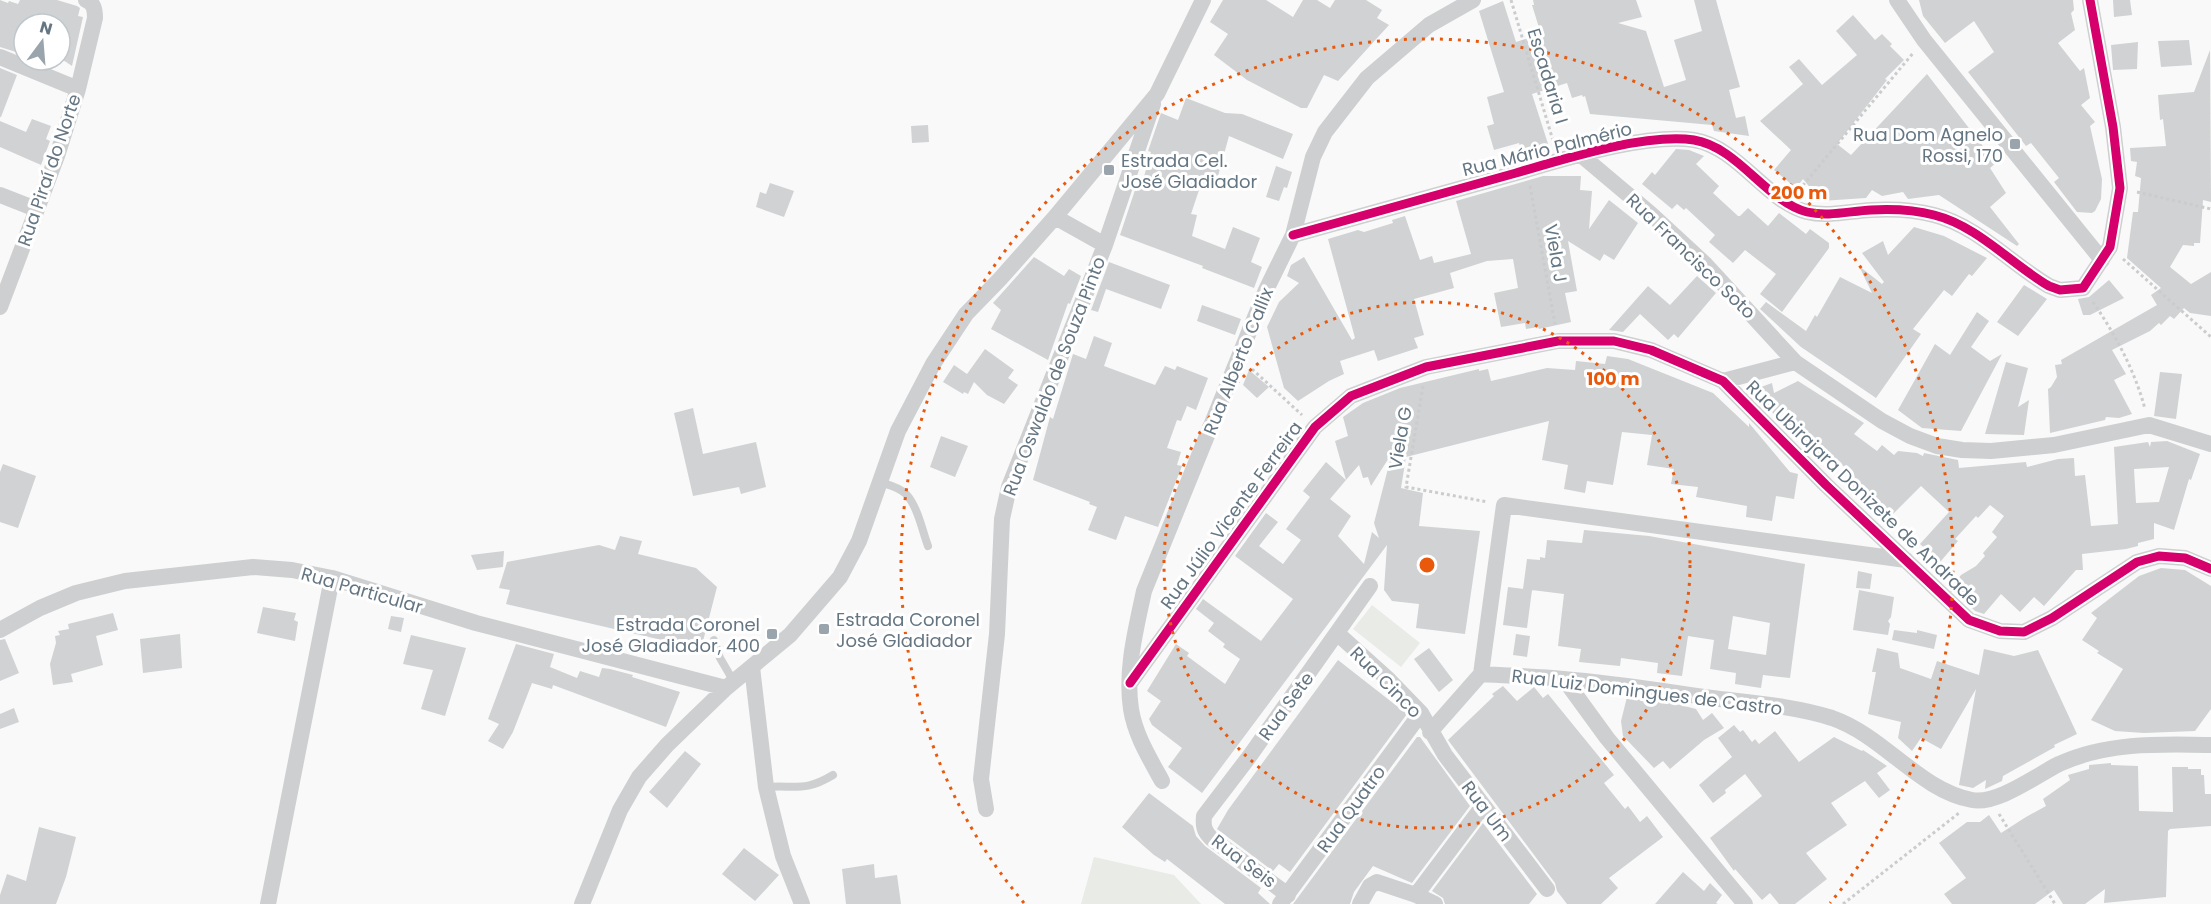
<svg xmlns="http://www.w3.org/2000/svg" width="2211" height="904" font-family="Poppins,sans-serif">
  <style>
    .green { fill: #e8ebe6 }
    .building { fill: #d0d2d3; fill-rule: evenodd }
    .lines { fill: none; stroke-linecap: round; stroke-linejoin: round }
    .path { stroke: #cbcccd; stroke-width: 3; stroke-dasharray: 3 3; stroke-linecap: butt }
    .lane { stroke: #cecfd0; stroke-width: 8 }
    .street { stroke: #cecfd0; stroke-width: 16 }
    .cycleway-casing { stroke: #fff; stroke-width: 13 }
    .cycleway { stroke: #d6006c; stroke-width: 9 }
    .ring { fill: none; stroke: #e8590c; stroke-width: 3; stroke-dasharray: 3 6 }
    .poi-dot { fill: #99a4ac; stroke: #fff; stroke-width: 2 }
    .labels { text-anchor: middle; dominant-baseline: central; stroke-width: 6; stroke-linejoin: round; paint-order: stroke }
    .street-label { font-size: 18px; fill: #657683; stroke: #fff }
    .poi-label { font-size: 18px; fill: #657683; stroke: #fff; text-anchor: end }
    .centre { fill: #e8590c; stroke: #fff; stroke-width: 3 }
    .ring-label { font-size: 18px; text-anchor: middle; font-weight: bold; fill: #e8590c; stroke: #fff; stroke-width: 6; stroke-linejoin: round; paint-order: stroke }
  </style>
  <rect width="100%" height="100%" fill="#f9f9f9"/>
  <path class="green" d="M1372,605L1420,643L1401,667L1353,629Z
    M1094,857L1174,875L1201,904H1081Z"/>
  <path class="building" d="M0,0L8,3L9,1L18,4L20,0H57L77,6L80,8L78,16L83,17L72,66L60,58V24H24L16,52L0,47Z
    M1223,0H1266L1293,17L1303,0H1317L1330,8L1335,0H1366L1382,10L1377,18L1389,25L1338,81L1324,75L1307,108H1301L1247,80L1214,55L1228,34L1210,22Z
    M1533,0H1636L1642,17L1618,23L1646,31L1664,87L1686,80L1674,40L1702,31L1694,0H1716L1740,87L1729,90L1736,118L1745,116L1749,136L1714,131L1712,125L1590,114L1585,96L1583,97L1582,95L1572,98L1567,83L1532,94L1550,150L1524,159L1519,143L1494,150L1487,126L1494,124L1487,97L1504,92L1479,11L1503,1L1516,42L1541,34L1532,5H1534Z
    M1919,0H2073L2074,10L2071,13L2075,30L2058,43L2080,71L2084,68L2090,98L2081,105L2095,122L2090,126L2102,179L2101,199L2095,211L2092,213L2077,212L2054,182L2059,178L2031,143L2026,146L1968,72L1994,52L1974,21L1945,43L1923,16Z
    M2113,0H2130L2132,15L2114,17Z
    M1853,15L1875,40L1882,34L1892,44L1890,46L1904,60L1885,79L1887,80L1837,144L1851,155L1927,74L1996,163L1990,168L2006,193L1990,207L2019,244L2017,246L1939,195L1908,199L1903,192L1882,196L1872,190L1866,198L1821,201L1803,179L1796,188L1774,170L1791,150L1760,121L1803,84L1789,67L1799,59L1822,85L1857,55L1836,31Z
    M2189,40L2192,65L2161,67L2158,41Z
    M2138,42L2137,69L2113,70L2111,45Z
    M2210,50L2211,202L2203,200L2200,243H2194V246L2183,245L2170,267L2191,284L2211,272V316L2190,313L2184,308L2174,319L2170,316L2161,325L2159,323L2150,331L2112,350L2126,374L2114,380L2132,414L2119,418L2106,417L2105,420L2050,433L2048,389L2051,387L2057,377L2055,365L2062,364L2061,360L2157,305L2151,295L2161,288L2127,258L2133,212H2138L2141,178L2135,176L2137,162L2131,161L2130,148L2166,146L2163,119L2160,120L2158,95L2194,92Z
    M0,68L17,75L1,117H0Z
    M1186,98L1225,113L1242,114L1293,134L1283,159L1229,136L1215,187L1201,184L1191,214L1197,215L1192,236L1225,249L1233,227L1260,238L1251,262L1262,267L1254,288L1202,268L1203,266L1120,235L1139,178L1143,180L1151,152L1148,151L1161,113L1178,120Z
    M32,119L51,126L46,139L50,141L41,165L0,147V121L26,132Z
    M928,125L929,142L912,143L911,126Z
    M1676,149L1689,150L1704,156L1696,164L1719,186L1713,193L1738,216H1740L1748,208L1768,226L1779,213L1806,234L1810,229L1829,243V248L1782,312L1760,294L1776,274L1745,250L1733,263L1709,242L1715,235L1686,208L1684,210L1677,204L1672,209L1642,184L1652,172L1655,175Z
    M1276,166L1292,172L1287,188L1284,187L1279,201L1266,197Z
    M1543,176H1581L1580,190L1592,191L1589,229L1609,200L1638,223L1614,260L1604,254L1600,261L1568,241L1577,291L1565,293L1571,322L1539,329L1538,327L1526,329L1525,323L1501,327L1494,293L1518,288L1513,259L1487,261L1450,273L1454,288L1414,299L1424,335L1414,338L1418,348L1378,361L1374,350L1340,361L1344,374L1329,381L1298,401L1284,388L1267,327L1279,302L1299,283L1287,276L1291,265L1304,257L1352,340L1355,338L1328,239L1358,230L1364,232L1393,223L1392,220L1405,216L1420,260L1432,256L1434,263L1471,254L1456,201Z
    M770,183L794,191L784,217L756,207L760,192L766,194Z
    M1914,227L1944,236L1987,258L1972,276L1969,274L1952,296L1944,290L1913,329L1921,334L1876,398L1801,347L1760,309L1766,302L1806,331L1815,315L1817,317L1840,277L1872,293L1859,266L1882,284L1884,282L1862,253L1883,241L1888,255Z
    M1034,257L1064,276L1069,269L1081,276L1070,304L1068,303L1048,360L991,329L1001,310L993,303Z
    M1109,262L1170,285L1161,309L1106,289L1098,312L1091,310Z
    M1697,276L1716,293L1678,338L1674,334L1668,340L1640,314L1623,332L1609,330L1648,286L1670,305Z
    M2109,280L2124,298L2090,315H2083L2078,299L2089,297Z
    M2024,285L2047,299L2018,336L1997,322Z
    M1202,305L1241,319L1235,335L1197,321Z
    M1977,312L1989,321L1971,347L1990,361L2002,354L1961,431L1922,428L1898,410L1935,344L1950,355Z
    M1094,336L1112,343L1104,366L1155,385L1165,366L1175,370L1177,366L1208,378L1196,410L1187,406L1181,421L1177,420L1167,448L1181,452L1177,465L1182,466L1158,527L1125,516L1116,540L1088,530L1097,507L1089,504L1090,502L1033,480L1050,417L1053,419L1073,354L1086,359Z
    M985,349L1014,370L1008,378L1018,385L1004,404L987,395L974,382L968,394L964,392L963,394L943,382L954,365L967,374Z
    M1607,356L1628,359L1713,393L1749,427V423L1790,472L1798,474L1794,499L1776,496L1772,521L1746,517L1747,506L1696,497L1698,487L1671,484L1674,469L1647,465L1652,435L1622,432L1613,485L1587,481L1585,493L1564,489L1568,465L1542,460L1549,421L1406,457L1401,488L1423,493L1419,526L1480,531L1465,634L1416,628L1419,604L1392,601L1384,590L1387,545L1202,793L1168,767L1182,748L1152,725L1149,719L1161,701L1147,691L1176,644L1189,653L1187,656L1225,684L1240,659L1223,647L1225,644L1208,631L1214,623L1196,609L1203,599L1261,641L1293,599L1235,556L1266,513L1278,522L1259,546L1283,564L1301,540L1286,529L1310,497L1303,491L1326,462L1346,480L1330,499L1351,516L1338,536L1364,564L1372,532L1379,538L1374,523L1392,453L1371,486L1368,477L1363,478L1359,465L1346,480L1335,441L1348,436L1343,417L1363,403L1400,388L1479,369V371L1488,369L1491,381L1547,368L1575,370L1576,361L1605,364Z
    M2006,362L2028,368L2018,407L2029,400L2024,435L1985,434Z
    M1249,370L1269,387L1257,398L1243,385Z
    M2160,372L2182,374L2176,419L2154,416Z
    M1798,381L1864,423L1854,434L1877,451L1882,445L1894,455L1898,451L1917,453L1923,456L1924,453L1958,460L1959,468L2026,462L2027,467L2058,459L2074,458L2075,476L2085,475L2091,526L2118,524L2114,447L2148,442L2150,447L2151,442L2167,441L2200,454L2191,480L2189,479L2174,530L2154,523V539L2138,543V546L2126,549L2082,554L2083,570H2076L2044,606L2034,597L2020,612L2001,594L1984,614L1975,611L1952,587L1961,575L1976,566L1985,556L1983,553L1997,537L1992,532L2004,516L1990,505L1978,518L1976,516L1955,539L1958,541L1935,568L1925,558L1930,553L1920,544L1949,512L1921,486L1887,520L1849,485L1855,477L1825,449L1818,456L1750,391L1772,383L1774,393ZM2169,467L2159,502L2136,503L2134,469Z
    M693,408L703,454L756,442L766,487L741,494L739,487L693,496L674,413Z
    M941,436L968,446L955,477L930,467Z
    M3,464L36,476L18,528L0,522V472Z
    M1584,530L1649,536L1805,564L1790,678L1763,675L1761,688L1735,684L1736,673L1710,669L1714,640L1688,636L1682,676L1657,673L1658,663L1621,658L1620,666L1579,662L1581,649L1558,646L1564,594L1523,589L1527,559L1540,560V557L1545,558L1547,540L1582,543ZM1733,616L1770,623L1766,655L1728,649Z
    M620,536L642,541L638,554L696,568L717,587L701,649L506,604L510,590L499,588L507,562L599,545L615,550Z
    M504,551L503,567L477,570L471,555Z
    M2161,568L2185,570L2211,586V709L2195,731L2144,733L2115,731L2091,720L2123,669L2097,653L2099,651L2082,640L2097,618L2091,613L2139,576Z
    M1858,571L1872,574L1870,589L1856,588Z
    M1508,587L1532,590L1527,628L1503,625Z
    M1859,590L1894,597L1891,617L1888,621L1890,624L1888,635L1853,630Z
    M263,607L296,613L294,620L298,622L295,641L257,633Z
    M113,613L118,630L96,636L103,665L71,674L73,682L53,685L50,664L56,643L55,636L60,635L58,631L69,629L68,624Z
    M391,616L404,618L401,632L388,629Z
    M1894,630L1917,633V630L1937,635L1934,649L1892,640Z
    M180,634L182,668L143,673L140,639Z
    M1516,634L1530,636L1527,657L1513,655Z
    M411,635L466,648L445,716L421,709L433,670L403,664Z
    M5,639L19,673L0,681V640Z
    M516,644L554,654L550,667L577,678L580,671L599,677L602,668L610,669L633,675L632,677L680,692L666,727L553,685L552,689L532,683L513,732L503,749L488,741L499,724L488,719Z
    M1429,648L1453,680L1439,692L1414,659Z
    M1877,648L1898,653L1900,668L1931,679L1937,661L1979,675L1984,649L2014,656L2038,650L2077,734L2054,745L2055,747L2003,776L2002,781L1985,789L1986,780L1973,788L1959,785L1976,689L1941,749L1921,738L1912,751L1898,738L1901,722L1868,714L1876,672H1872Z
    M1338,660L1407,714L1290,872L1279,864L1273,871L1217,829L1228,810Z
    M1503,686L1517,701L1534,687L1543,698L1548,694L1614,775L1604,783L1625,809L1628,806L1640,822L1647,816L1663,837L1609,878L1618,888L1601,904H1567L1557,891L1555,883L1448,740L1494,696L1492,694Z
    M1627,697L1669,702L1696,709L1703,720L1712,713L1724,728L1704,740L1670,769L1663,761L1654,768L1623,736L1621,721Z
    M14,708L19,722L0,729V714Z
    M1734,725L1740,732L1743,730L1752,742L1755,739L1759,744L1775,731L1799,762L1834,737L1862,751L1863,750L1887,766L1877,773L1890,790L1879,798L1865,781L1831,803L1847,825L1806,853L1827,879L1795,904H1779L1770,893L1762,900L1735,869L1734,871L1710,838L1762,796L1745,774L1725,790L1726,793L1713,803L1699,785L1732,757L1718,738Z
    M1417,737H1420L1470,806L1412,883L1373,866L1354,892L1350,904H1293Z
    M685,751L701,764L667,808L649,792Z
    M2111,763V765L2138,766L2139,811L2173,812L2172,767H2188V769H2201V775H2204L2205,794H2211V826L2170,829L2168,831L2166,897L2104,903L2105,889L2085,904H2063L2054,890L2035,904H1952L1944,894L1966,878L1939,843L1967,822H1980L1989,815L2001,833L2026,817L2046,806L2043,799L2070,780L2068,775L2089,769V765Z
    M1149,793L1193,826L1196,836L1205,846L1261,888L1258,893L1270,904H1225L1167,859L1165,862L1154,855L1122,827Z
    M1483,823L1537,894L1529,904H1445L1443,898L1432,891Z
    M39,827L76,837L66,877L56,904H0V895L7,874L26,881Z
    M744,848L779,875L755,901L722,874Z
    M874,864L875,878L897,875L901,904H846L842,869Z
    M1683,872L1704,891L1710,883L1722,895L1716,903L1718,904H1655Z"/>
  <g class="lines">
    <path class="path" d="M1511,0L1554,144
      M1530,186L1555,324
      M1799,190L1914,52
      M2137,192L2211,209
      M2123,259L2211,337
      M2093,302C2115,334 2135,371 2145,409
      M1252,369L1302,415
      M1423,386L1406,487L1488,502
      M1999,814L2055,904
      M1843,904L1959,813"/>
    <path class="lane" d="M880,482C889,485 899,487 906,494C918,507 922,530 928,546
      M714,640L720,658L734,682
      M766,787C796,785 805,792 833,775"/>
    <path class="street" d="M1897,0L1924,40L2102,260
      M0,57L78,89
      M1581,155L1651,214L1704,263L1795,362L1882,421L1910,436L1937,446L1962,450L1991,451L2054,445L2149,425L2211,444
      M0,195L36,209
      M1055,217L1105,245
      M1293,235C1367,215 1441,194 1516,173C1564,159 1645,133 1694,140C1738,147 1767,202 1807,212C1828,217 1850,211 1871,210C1890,209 1915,210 1934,215C1978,226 2011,264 2049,286L2060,290L2083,288L2110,247L2120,188L2113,127L2090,0
      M0,307L57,156L78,89L95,18C95,10 94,3 86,0
      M1723,381L1795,362
      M0,630L40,608L76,593L125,581L253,567L292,570L332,578L476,623L726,688
      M1338,634L1389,680L1421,713L1445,755L1547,889
      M752,667L766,787L783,856L802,904
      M1481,674C1509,676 1536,676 1563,679C1613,683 1662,691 1712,698C1752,703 1794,706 1832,718C1884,736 1919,790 1972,800C1997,805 2037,775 2059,764C2107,742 2160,744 2211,745
      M1481,674L1504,505L1906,560
      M1564,679L1607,738L1745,904
      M1130,683L1315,427L1351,396L1426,367L1558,341H1614L1651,350L1723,381L1826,485L1969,620L2000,631L2024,632L2052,618L2137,562L2159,556L2185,558L2211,569
      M1430,732L1481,674
      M1162,781C1150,759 1135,735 1131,709C1125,670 1136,629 1144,591L1266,290L1293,235L1313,157L1325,132L1367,78L1429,25L1473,0
      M986,809L981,779L997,634L1002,519L1009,487L1105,245L1153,104
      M1288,895L1211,838C1204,831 1203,826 1204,816L1249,757L1370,586
      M1416,895L1483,806
      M268,904L332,578
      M582,904L620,810L639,777L667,745L726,688L790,635L840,577L859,541L898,431L933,364L966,314L1000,279L1055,217L1157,94L1203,0
      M1280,904L1421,713
      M1360,904L1370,886L1377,882L1416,895L1435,904"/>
    <defs>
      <path id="cycleway" d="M1293,235C1367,215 1441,194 1516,173C1564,159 1645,133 1694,140C1738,147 1767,202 1807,212C1828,217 1850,211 1871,210C1890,209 1915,210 1934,215C1978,226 2011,264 2049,286L2060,290L2083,288L2110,247L2120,188L2113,127L2090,0
        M1130,683L1315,427L1351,396L1426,367L1558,341H1614L1651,350L1723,381L1826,485L1969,620L2000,631L2024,632L2052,618L2137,562L2159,556L2185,558L2211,569"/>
    </defs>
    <use href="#cycleway" class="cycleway-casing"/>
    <use href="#cycleway" class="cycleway"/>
  </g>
  <g class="ring">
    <circle cx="1427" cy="565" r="263"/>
    <path d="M1024 903A526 526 0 1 1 1830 903"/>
  </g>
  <g class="poi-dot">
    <rect x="2009" y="138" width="12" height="12" rx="3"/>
    <rect x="1103" y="164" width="12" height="12" rx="3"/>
    <rect x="818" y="623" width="12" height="12" rx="3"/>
    <rect x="766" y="628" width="12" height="12" rx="3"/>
  </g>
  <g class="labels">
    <g class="street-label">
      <text transform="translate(1548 76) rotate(73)">Escadaria I</text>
      <text transform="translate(1547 149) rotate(-14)">Rua Mário Palmério</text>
      <text transform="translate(49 170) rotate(-71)">Rua Piraí do Norte</text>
      <text transform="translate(1556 253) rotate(80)">Viela J</text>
      <text transform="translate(1691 256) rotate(44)">Rua Francisco Soto</text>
      <text transform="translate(1238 361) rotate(-68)">Rua Alberto Callix</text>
      <text transform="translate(1054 376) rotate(-69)">Rua Oswaldo de Souza Pinto</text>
      <text transform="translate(1400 438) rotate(-80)">Viela G</text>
      <text transform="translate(1863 493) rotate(44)">Rua Ubirajara Donizete de Andrade</text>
      <text transform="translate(1231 515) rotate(-54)">Rua Júlio Vicente Ferreira</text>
      <text transform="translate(362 590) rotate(16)">Rua Particular</text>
      <text transform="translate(1386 682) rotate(45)">Rua Cinco</text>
      <text transform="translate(1647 692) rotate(7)">Rua Luiz Domingues de Castro</text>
      <text transform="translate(1286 706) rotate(-54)">Rua Sete</text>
      <text transform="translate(1351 809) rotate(-54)">Rua Quatro</text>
      <text transform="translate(1487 811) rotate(53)">Rua Um</text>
      <text transform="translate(1244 861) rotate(37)">Rua Seis</text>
    </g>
    <g class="poi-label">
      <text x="2003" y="134">Rua Dom Agnelo<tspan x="2003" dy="21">Rossi, 170</tspan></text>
      <text x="1121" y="160" text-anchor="start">Estrada Cel.<tspan x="1121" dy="21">José Gladiador</tspan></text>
      <text x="836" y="619" text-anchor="start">Estrada Coronel<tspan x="836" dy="21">José Gladiador</tspan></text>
      <text x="760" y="624">Estrada Coronel<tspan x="760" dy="21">José Gladiador, 400</tspan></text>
    </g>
  </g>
  <circle cx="1427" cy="565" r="9" class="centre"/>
  <g class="ring-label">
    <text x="1799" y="199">200 m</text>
    <text x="1613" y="385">100 m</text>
  </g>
  <g transform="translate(42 42) rotate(16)"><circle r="28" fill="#ffffff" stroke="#c1c8cd" stroke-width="1.5"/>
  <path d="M0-4.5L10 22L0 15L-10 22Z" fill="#99a4ac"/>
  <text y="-9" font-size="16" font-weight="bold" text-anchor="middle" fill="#657683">N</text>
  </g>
</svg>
